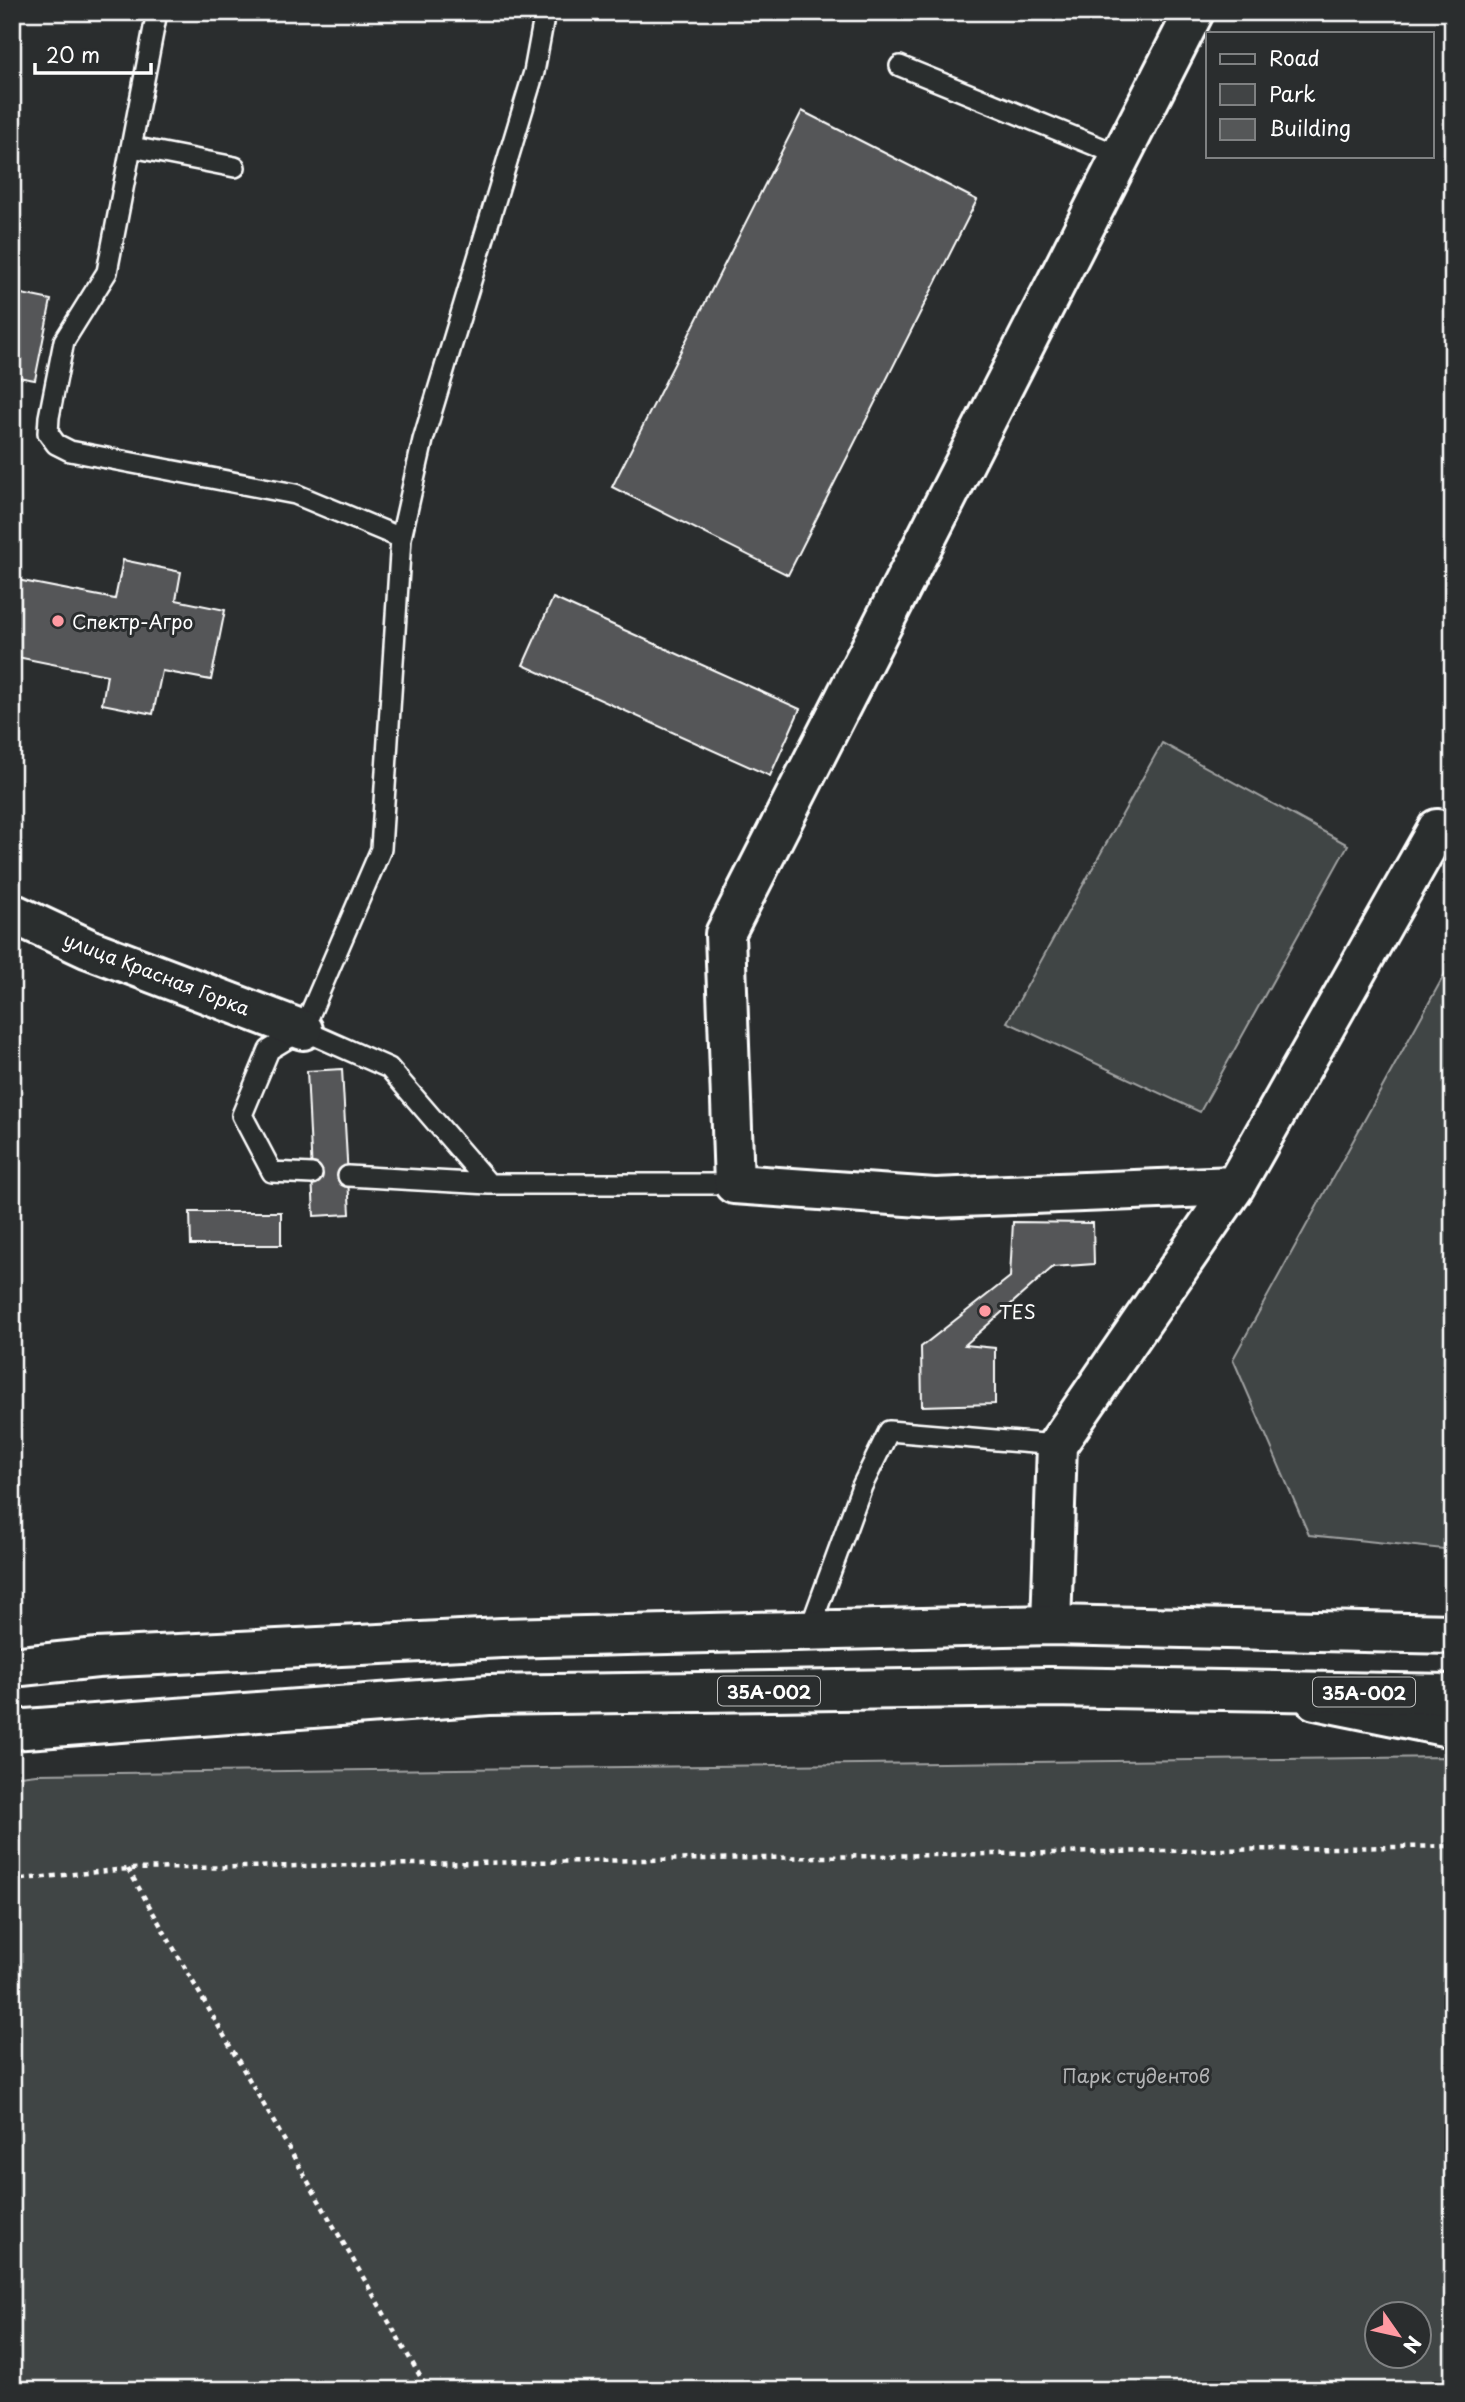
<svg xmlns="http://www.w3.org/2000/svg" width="1465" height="2402" font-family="'Playpen Sans',sans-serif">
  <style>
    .green { fill: #414445; stroke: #a0a2a2; stroke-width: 2; fill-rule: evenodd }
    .building { fill: #555758; stroke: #fff; stroke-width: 2 }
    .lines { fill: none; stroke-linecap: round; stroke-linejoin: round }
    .lane-casing { stroke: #fff; stroke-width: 24 }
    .street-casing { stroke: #fff; stroke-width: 44 }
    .secondary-casing { stroke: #fff; stroke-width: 44 }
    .primary-casing { stroke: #fff; stroke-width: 44 }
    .path { stroke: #fff; stroke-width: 4.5; stroke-dasharray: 5 5; stroke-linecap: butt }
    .lane { stroke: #2a2d2e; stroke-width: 19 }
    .street { stroke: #2a2d2e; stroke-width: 38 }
    .secondary { stroke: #2a2d2e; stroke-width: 38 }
    .primary { stroke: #2a2d2e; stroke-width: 38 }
    .poi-dot { fill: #ff9aa2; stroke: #2a2d2e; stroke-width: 2.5 }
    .labels { text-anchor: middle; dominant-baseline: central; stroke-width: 6; stroke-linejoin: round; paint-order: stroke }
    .shield { fill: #2a2d2e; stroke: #bfc0c0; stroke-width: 2 }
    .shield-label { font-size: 18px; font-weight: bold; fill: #fff }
    .poi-label { font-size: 19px; fill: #fff; stroke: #2a2d2e; text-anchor: start }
    .street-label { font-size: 19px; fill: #fff; stroke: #2a2d2e }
    .park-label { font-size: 19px; fill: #b3b4b5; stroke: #2a2d2e }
  </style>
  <rect width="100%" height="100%" fill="#2a2d2e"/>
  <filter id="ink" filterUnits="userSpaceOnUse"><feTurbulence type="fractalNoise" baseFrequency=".0143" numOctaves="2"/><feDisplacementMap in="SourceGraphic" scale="14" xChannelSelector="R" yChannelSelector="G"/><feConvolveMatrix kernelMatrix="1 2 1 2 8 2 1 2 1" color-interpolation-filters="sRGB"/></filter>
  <g filter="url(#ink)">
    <path class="green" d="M1162,743L1348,845L1200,1112L1007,1022Z
      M1453,959V1550L1309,1535L1233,1359Z
      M1450,1757L1453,1759V2390H12V1777L36,1774ZM1378,2314H1420V2356H1378Z"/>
    <path class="building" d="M802,111L977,200L788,575L612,487Z
      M12,292L51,300L35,380L12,376Z
      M123,560L181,572L176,600L225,610L211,680L162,671L153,714L102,704L107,675L12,656V579L115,599Z
      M553,598L800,709L770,776L523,665Z
      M342,1069L350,1214L314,1216L307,1071Z
      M190,1212H281V1245H191Z
      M1013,1222L1093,1223L1094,1264L1053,1267L965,1345L995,1348V1404L922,1406L921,1347L1010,1277Z"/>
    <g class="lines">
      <defs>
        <path id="lane" d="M157,12L107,272L64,341L49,417L48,433L56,444L70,451L295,494L401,538
          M545,12L534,72L423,440L401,538L381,849L303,1030L389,1068L489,1184H734
          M900,66L1121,156
          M132,147L235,167
          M302,1030L269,1050L242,1115L272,1172L312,1174
          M348,1176L489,1184
          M809,1631L862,1486L889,1431L1057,1445"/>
        <path id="street" d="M1194,12L725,934L734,1184L935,1198L1235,1186
          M12,913L89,949L303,1030
          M1051,1625L1057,1445L1235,1186L1437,829L1453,837"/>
        <path id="secondary" d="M1315,1700L1453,1728"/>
        <path id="primary" d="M12,1667L97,1658L502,1638L1051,1625L1453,1634
          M12,1730L489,1695L1050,1687L1453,1694"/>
      </defs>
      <use href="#lane" class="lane-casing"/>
      <use href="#street" class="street-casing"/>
      <use href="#secondary" class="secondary-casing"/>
      <use href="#primary" class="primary-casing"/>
      <path class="path" d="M128,1869L428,2390
        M12,1880L128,1869L1453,1846"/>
      <use href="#lane" class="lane"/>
      <use href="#street" class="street"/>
      <use href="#secondary" class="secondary"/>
      <use href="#primary" class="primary"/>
    </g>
  </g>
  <g class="poi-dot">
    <circle cx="58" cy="621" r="7"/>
    <circle cx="985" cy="1311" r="7"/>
  </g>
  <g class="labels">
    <g class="shield">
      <rect x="718" y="1676.5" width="102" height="29" rx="5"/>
      <rect x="1313" y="1677.5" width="102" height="29" rx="5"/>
    </g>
    <g class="shield-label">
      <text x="769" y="1691">35А-002</text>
      <text x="1364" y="1692">35А-002</text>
    </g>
    <g class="poi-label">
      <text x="72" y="621">Спектр-Агро</text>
      <text x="999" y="1311">TES</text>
    </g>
    <g class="street-label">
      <text transform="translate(157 973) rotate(21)">улица Красная Горка</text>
    </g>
    <g class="park-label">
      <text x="1136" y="2075">Парк студентов</text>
    </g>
  </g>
  <rect width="1465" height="2402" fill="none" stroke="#2a2d2e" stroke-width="42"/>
  <rect x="21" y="21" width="1423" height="2360" fill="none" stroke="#fff" stroke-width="2.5" filter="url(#ink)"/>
  <rect x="1206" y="32" width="228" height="126" fill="#2a2d2e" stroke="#7f8182" stroke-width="2"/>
  <rect x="1220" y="54" width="35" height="10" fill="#2a2d2e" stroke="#7f8182" stroke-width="2"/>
  <text x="1269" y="66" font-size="21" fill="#ffffff">Road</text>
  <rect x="1220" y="84" width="35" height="21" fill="#414445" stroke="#7f8182" stroke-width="2"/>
  <text x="1269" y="102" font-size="21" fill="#ffffff">Park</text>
  <rect x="1220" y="119" width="35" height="21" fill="#555758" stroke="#7f8182" stroke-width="2"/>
  <text x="1269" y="136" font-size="21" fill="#ffffff">Building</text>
  <g transform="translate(1398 2335) rotate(124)"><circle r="33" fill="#2a2d2e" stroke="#7f8182" stroke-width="2"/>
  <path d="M0-5L12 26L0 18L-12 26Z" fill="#ff9aa2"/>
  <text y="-10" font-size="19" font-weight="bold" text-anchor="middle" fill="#ffffff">N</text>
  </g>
  <path d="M35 63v10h116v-10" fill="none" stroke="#ffffff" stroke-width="3.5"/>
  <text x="46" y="63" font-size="21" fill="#ffffff" stroke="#2a2d2e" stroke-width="5" paint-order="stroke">20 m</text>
</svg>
